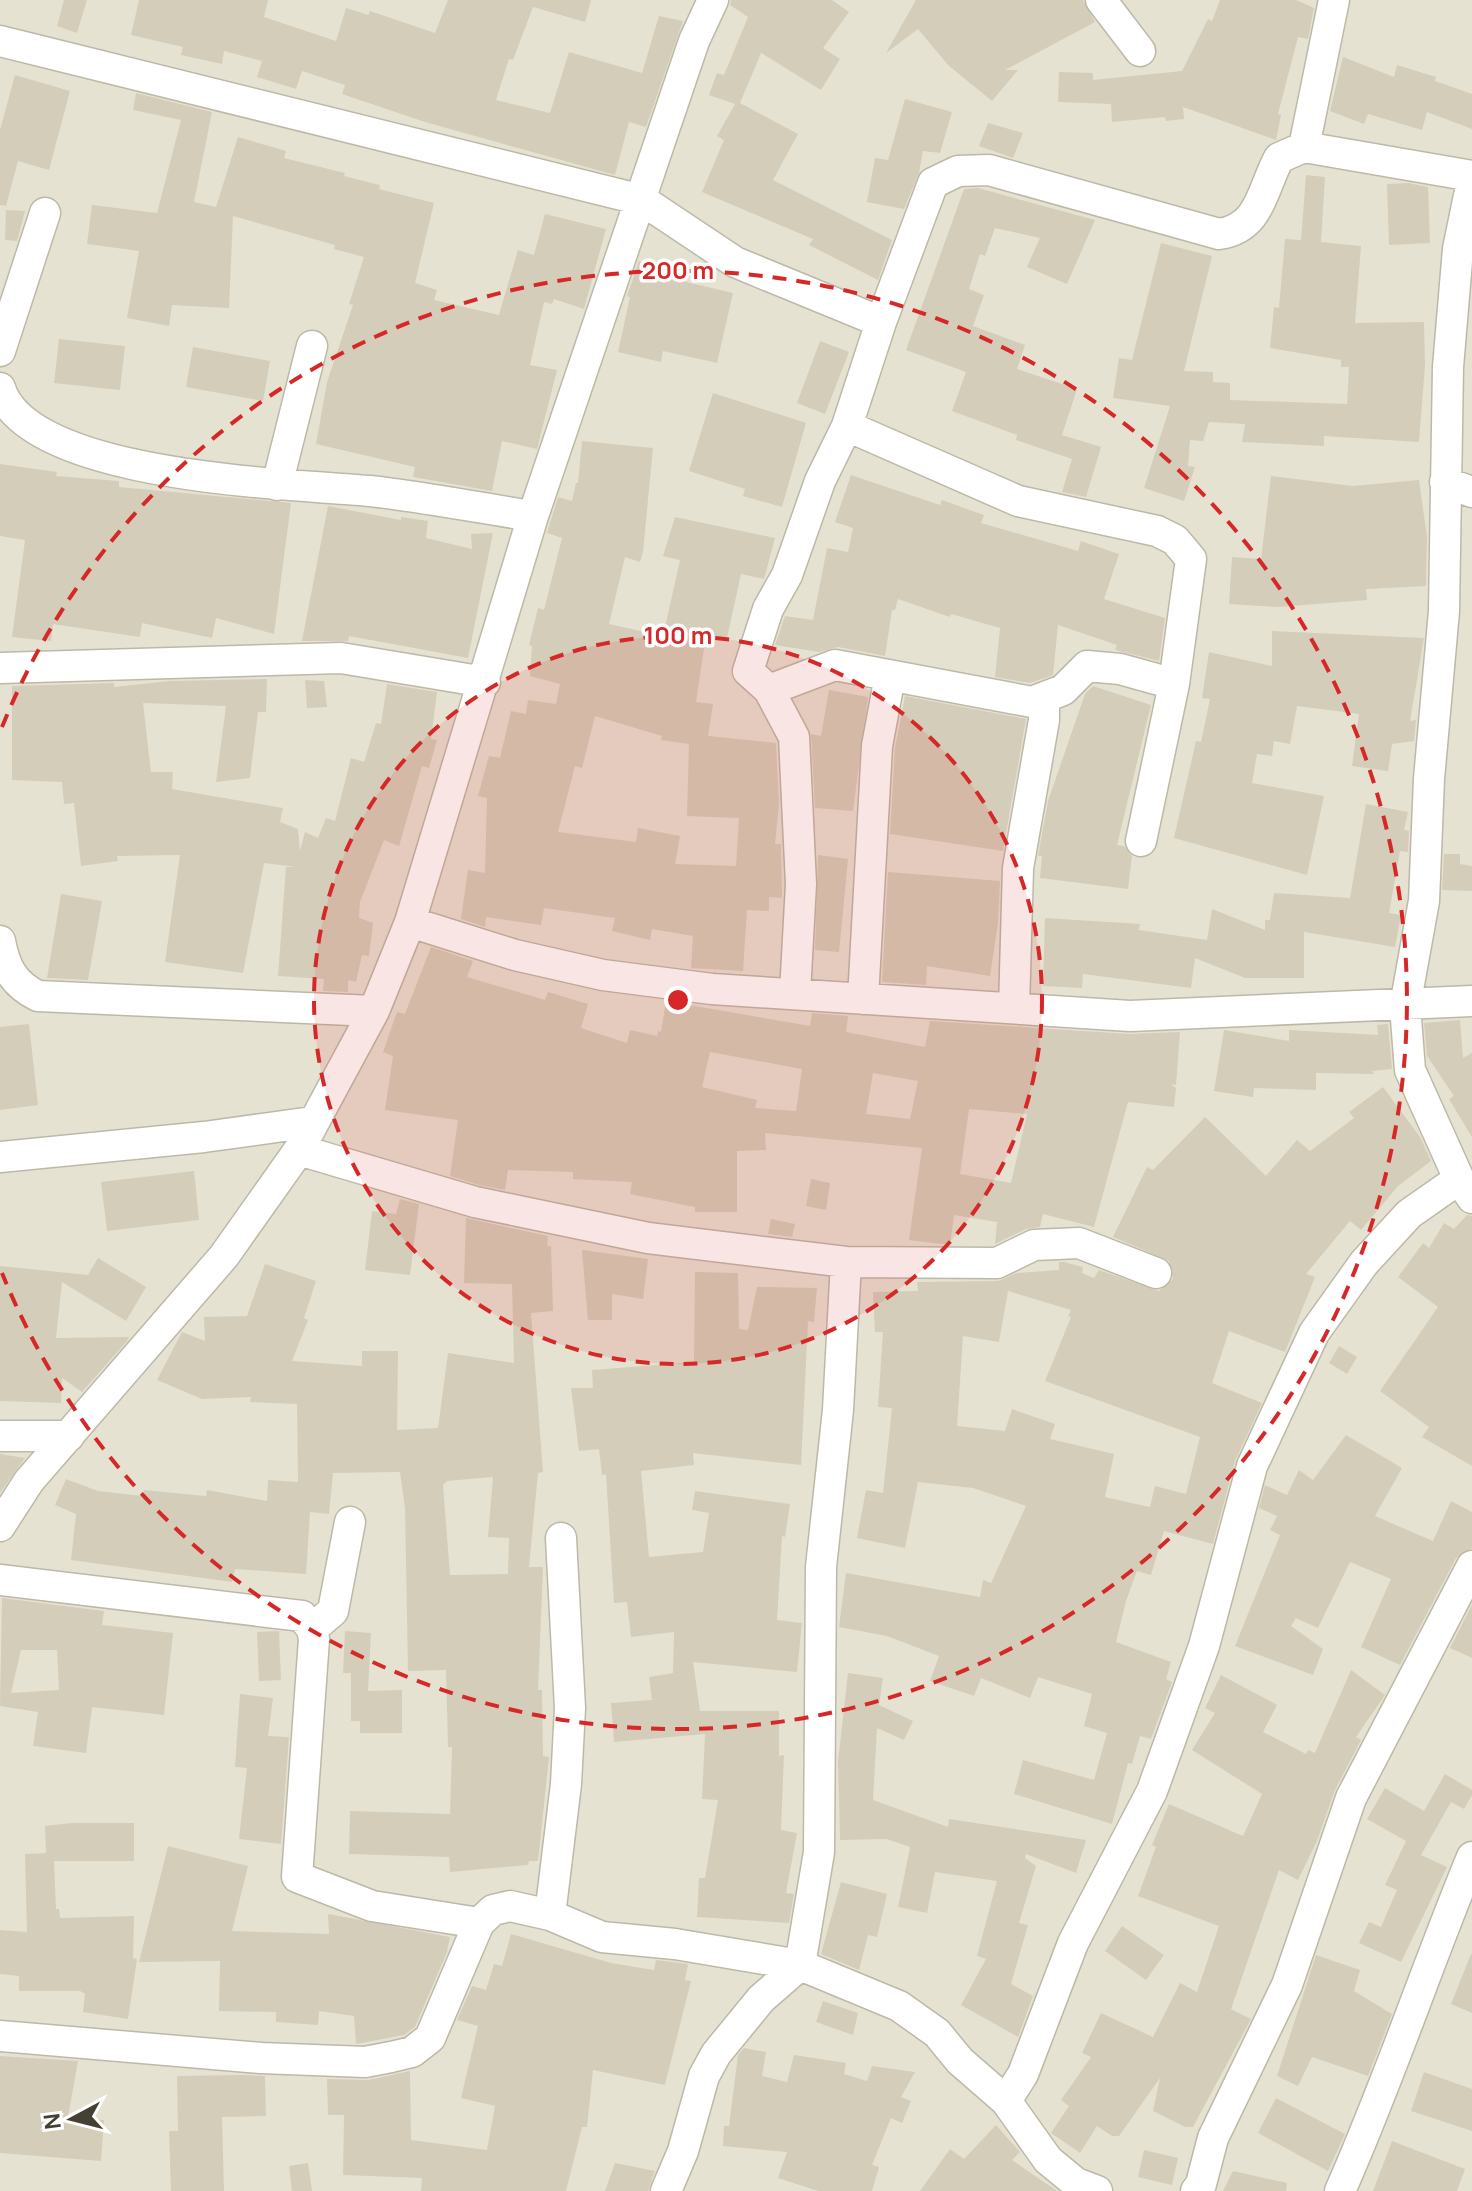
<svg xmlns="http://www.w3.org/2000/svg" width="1472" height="2191" font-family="Manrope,sans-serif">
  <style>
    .residential { fill: #e6e2d2 }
    .building { fill: #d4cdb9; fill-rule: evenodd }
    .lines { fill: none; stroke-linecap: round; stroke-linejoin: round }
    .minor-casing { stroke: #bdb9a7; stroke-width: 33 }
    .minor { stroke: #fff; stroke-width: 30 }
    .ring { fill: none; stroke: #d62828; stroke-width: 4; stroke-dasharray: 14 10 }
    .centre { fill: #d62828; stroke: #fff; stroke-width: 4 }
    .ring-label { font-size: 24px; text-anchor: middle; font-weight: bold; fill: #d62828; stroke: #fff; stroke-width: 7; stroke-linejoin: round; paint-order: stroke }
  </style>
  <rect width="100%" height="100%" fill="#f2f0e4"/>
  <path class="residential" d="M0,0H1472V2191H0Z"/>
  <path class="building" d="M64,0H87L77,33L57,26Z
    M139,0H268L264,17L336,41L346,8L368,15L370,11L435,33L448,0H591L585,22L533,7L513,60L509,59L496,100L550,113L569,52L642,73L659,16L683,21L646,127L629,122L615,175L425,122L342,94L345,85L302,71L296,89L257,77L262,61L224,51L222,64L181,55L183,47L131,35Z
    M731,0H832L849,12L823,48L840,59L821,90L761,53L740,103L798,134L773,180L892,240L878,280L809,245L813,239L702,192L724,140L717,136L735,104L709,95L717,73L724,75L748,17L730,5Z
    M916,0H1083L1095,22L1005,70H1018L992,101L948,65L918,29L886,53Z
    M1220,0H1296L1314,8L1308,39L1298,37L1278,114L1281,115L1276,140L1183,107L1184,119L1166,121L1165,117L1112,122L1111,104L1058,102L1059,72L1093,73V80L1182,71L1208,19L1212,21Z
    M1343,57L1394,77L1397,65L1436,77L1435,81L1472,94V129L1427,112L1422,130L1368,114L1364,124L1330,111Z
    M15,75L70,91L49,170L18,161L6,206L0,205V130Z
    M136,93L212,112L194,202L216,207L238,137L286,151L284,158L345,173L344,176L380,185L379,189L434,203L415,283L437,290L434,300L499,315L518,250L534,255L545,214L606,229L584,309L554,299L552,304L544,302L530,365L557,370L537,449L502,441L492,491L413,477L415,467L316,444L327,382L353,305L349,304L364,257L334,249L335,245L233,216L229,308L172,305L169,326L127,318L139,251L87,244L92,205L157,213L181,120L133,110Z
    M905,99L952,112L940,153L923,151L919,173L904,209L867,202L875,158L888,160Z
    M988,123L1023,133L1013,158L979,146Z
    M1306,175L1325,177L1321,242L1361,246L1355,323L1424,322L1425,365L1419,442L1324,436V446L1242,442L1245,424L1209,422L1203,441L1190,440L1188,466L1195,467L1184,501L1144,488L1170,406L1113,398L1119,358L1132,360L1161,243L1212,256L1184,371L1213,372V382L1230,383V400L1347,404L1349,367H1341V360L1270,348L1274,307L1279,308L1285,239L1301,240Z
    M1408,183L1428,187L1430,243L1389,245L1387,184Z
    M978,188L1095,220L1067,284L1027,267L1040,238L995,228L985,256L980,254L969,289L984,295L973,326L1025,345L1017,369L1077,389L1062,435L1101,447L1086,497L1062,492L1072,459L1016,440L1017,435L952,411L966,372L906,350L964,189Z
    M6,210L25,211L17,241L5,240Z
    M639,261L687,278L686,282L733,293L717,363L663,351L661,362L618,352L630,297L627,296Z
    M59,339L125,346L120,390L54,383Z
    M820,341L849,352L825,414L797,403Z
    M193,347L270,361L263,401L186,387Z
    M713,393L806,423L782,507L743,496L745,489L689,471Z
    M582,441L653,448L643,552L640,562L625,557L609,624L663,636L680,560L663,556L675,517L775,538L764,579L741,574L727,638L706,635L696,702L713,704L708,736L776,743L779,804L775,844H781L782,898L769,897V911L747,910L743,971L691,968L693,936L652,929L650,940L612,931L615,918L544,908L541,925L486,917L485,927L461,919L468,870L485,873L487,798L478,796L489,756L500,758L511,711L526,714L528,700L556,704L560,684L530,676L532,646L529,645L538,608L544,610L562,538L547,533L558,497L572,501L576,483H578ZM595,716L662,736L661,740L689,744L687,816L739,818L736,866L675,864L680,836L638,828L636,842L558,832L575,766L582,768Z
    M0,464L57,472L56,476L119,481V487L291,503L274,634L216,618L212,638L142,623L140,637L53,624L51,641L12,637L25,540L0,536Z
    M851,475L940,505L942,500L984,515L981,523L1078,551L1081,541L1119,554L1104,599L1165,618L1159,661L1115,650L1117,645L1058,625L1053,675L1030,683L995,677L1000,628L951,614L950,617L898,599L895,610H892L885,656L838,647L819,652L775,645L785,616L813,620L827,548L848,552L853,528L835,522Z
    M1271,476L1353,486L1419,480L1427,537L1426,586L1366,589L1367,600L1278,607L1229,604L1232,557L1261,559Z
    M328,506L401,520V517L428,521L426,538L472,549L471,534L493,533L468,658L349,636L348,641H302Z
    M1272,631L1424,638L1410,721L1416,720L1414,741L1392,744L1388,771L1352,766L1359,714L1297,706L1290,744L1274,741L1272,756L1257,754L1252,783L1324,796L1307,875L1174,838L1196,741L1201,742L1210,699L1202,698L1209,652L1272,666Z
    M267,679L266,712H258L250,778L216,782L226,706L143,703L151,772H173L172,789L283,808L280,822L298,829L300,851L305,832L318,838L326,818L335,821L351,758L364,762L376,723L381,724L387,684L437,692L431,739L437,740L429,768L422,766L399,846L384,840L360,902L359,918L373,923L369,956L362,955L356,982L348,980V992L323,991L324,979L278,976L286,867H296L264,863L243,973L165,962L180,855L117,856L118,861L81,866L74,803L64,804L62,782L12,780V686L114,683V687L169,681Z
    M305,680L324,681L327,707L307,708Z
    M1093,686L1151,705L1117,845L1124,846L1132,856L1128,889L1040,878L1042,856H1038L1048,801L1085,694Z
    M829,690L868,697L853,811L815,808L811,734L821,736Z
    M905,696L1026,719L1003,851L890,834L895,748Z
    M1366,804L1408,812L1404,830L1409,831L1408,852L1400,851L1389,913L1401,915L1395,947L1304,932V978H1245L1195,958L1191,988L1083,974L1082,988L1043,986L1045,918L1140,924L1139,930L1207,940L1212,909L1265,930V920H1270L1274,893L1350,898Z
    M1444,854H1460V864L1472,866V891L1442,890Z
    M818,855L848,859L839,952L815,950Z
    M888,872L1000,881L998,923L990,976L927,966L926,985L882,982Z
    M61,894L102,901L88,980L47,978Z
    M431,947L473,961L467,977L545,1000L548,992L588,1004L581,1028L627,1043L630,1030L657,1036L658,1031L661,1032L666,1001L810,1026L812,1013L848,1016L846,1032L925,1047L930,1021L1129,1034L1180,1032L1176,1085L1171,1084L1176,1088L1174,1107L1128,1102L1094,1227L1043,1214L1040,1227L1026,1229L995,1244L997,1222L954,1215L950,1245L909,1240L922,1148L765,1133L766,1150L737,1151V1212H695V1207L630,1194L632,1182L573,1179V1172L508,1170L505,1190L479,1185L450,1176L458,1120L385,1110L393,1056L383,1052L397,1012L405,1014ZM710,1052L802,1069L796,1111L755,1108L757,1100L702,1087ZM873,1073L918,1081L910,1119L866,1114ZM969,1109L1027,1114L1011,1183L960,1174Z
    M1460,1020L1463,1058L1472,1053V1137L1449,1099L1454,1096L1427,1056L1424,1023Z
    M29,1024L38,1105L0,1110V1027Z
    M1388,1024L1392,1069L1372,1071L1374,1074L1316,1073V1090L1254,1088L1253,1097L1214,1091L1224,1030L1289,1041V1030L1378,1035L1377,1025Z
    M1383,1087L1420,1137L1431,1161L1398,1186L1361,1230L1350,1221L1306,1274L1315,1277L1285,1352L1229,1331L1212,1383L1262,1403L1235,1461L1213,1544L1164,1531L1151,1575L1137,1571L1126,1601L1116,1642L1171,1662L1166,1679L1172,1682L1151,1739L1140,1736L1132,1764L1128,1763L1112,1824L1014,1794L1023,1760L1094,1780L1107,1733L1084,1726L1092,1694L1038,1677L1030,1698L981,1678L974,1696L930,1681L939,1656L887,1636L839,1627L846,1573L980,1597L983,1580L991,1583L1026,1506L973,1488L918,1482L905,1548L857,1538L866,1490L883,1493L892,1408L878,1407L883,1332H875L873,1292L918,1291L917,1282L998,1281L1017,1273L1059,1270V1262H1064L1083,1267L1082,1273L1094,1278L1099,1270L1159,1291L1173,1279L1169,1261L1113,1237L1147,1167L1153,1170L1205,1117L1266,1176L1297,1140L1310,1151L1354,1118L1349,1112ZM1008,1291L1071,1310L1068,1316L1071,1317L1045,1381L1200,1437L1186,1494L1155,1486L1150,1507L1105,1497L1114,1454L1050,1439L1055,1424L1012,1409L1005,1431L957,1426L963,1336L999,1342Z
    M194,1171L199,1220L107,1231L101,1182Z
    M811,1179L830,1183L826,1210L806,1206Z
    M400,1199L419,1204L410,1275L365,1270L372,1211L396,1214Z
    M1467,1215L1472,1216V1466L1422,1437L1429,1427L1380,1391L1438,1307L1398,1277L1423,1243L1429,1248L1444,1223L1454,1229Z
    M466,1218L548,1236L547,1246H551L553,1311L531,1313L543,1472L538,1473L529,1567H543L538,1690H542L543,1756L549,1757L538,1861H529L528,1865L450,1872L449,1857L349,1854L350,1811L450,1814L452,1747H448L446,1670L408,1671L405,1508L400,1472L333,1473L329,1514L310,1512L306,1574L235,1569L232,1582L71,1560L76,1514L55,1505L66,1479L98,1491L143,1496L144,1490L206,1496L207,1490L267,1501L268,1480L298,1482L297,1404L250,1402L251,1397L202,1399L157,1380L182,1332L205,1341L204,1317L247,1316L265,1264L316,1281L304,1318L308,1320L292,1361L362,1366V1351H398L397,1430L438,1428L448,1353L514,1363L512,1284L464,1283ZM493,1477L488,1537L509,1538L508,1574L450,1575L443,1485L447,1481Z
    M771,1219L795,1224L792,1237L768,1234Z
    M582,1250L648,1259L643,1299L612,1294V1320H588Z
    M98,1258L146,1287L126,1321L62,1282L56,1338L129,1337L127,1341L82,1392L62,1378L61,1403L0,1401V1266L88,1275Z
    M695,1272L738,1273L739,1329L748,1330L757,1287L817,1288L814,1322L808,1321L801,1465L693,1453L694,1465L641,1471L649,1557L703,1552L709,1513L692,1510L695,1491L790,1504L785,1537L782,1536L777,1620L802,1623L797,1672L693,1662L700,1711H779V1756L784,1755L781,1830L797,1833L786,1893L794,1894L789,1923L697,1917L699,1878H705L718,1800L702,1799L705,1734L614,1742L611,1703L652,1700L649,1677L673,1673L674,1632L631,1637L627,1602L614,1603L606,1474L602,1475L599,1449L579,1451L571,1388H593L592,1370L694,1362Z
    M1339,1346L1357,1357L1347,1374L1329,1363Z
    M1346,1435L1402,1468L1375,1516L1433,1541L1451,1501L1472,1512V1548L1456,1558L1400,1665L1361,1647L1391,1579L1350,1562L1318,1628L1296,1618L1291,1626L1323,1649L1313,1675L1235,1646L1280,1535L1270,1530L1277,1516L1259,1508L1265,1485L1287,1495L1299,1470L1313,1480Z
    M0,1454L25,1458L0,1493Z
    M2,1598L104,1611L102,1625L173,1633L164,1715L92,1707L86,1753L33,1746L38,1712L0,1706ZM21,1650H57L59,1690L11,1693Z
    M1472,1605V1658L1450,1648Z
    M279,1631L281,1680L259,1681L257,1632Z
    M345,1631L371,1633L368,1691L402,1690V1733H360V1721H351V1673H343Z
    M1351,1670L1385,1695L1356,1737L1361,1740L1335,1790L1317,1841L1298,1880L1279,1870L1231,2009L1251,2019L1193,2127H1185L1153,2111L1160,2078L1119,2136H1112L1097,2126L1080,2153L1051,2133L1069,2106L1061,2100L1091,2057L1082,2053L1101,2013L1153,2037L1180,1983L1197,1992L1219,1926L1138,1896L1156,1847L1152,1845L1169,1804L1243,1836L1262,1794L1192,1750L1215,1713L1205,1708L1221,1675L1277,1705L1263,1732L1306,1754L1308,1750L1315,1753Z
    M848,1673L883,1678L879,1705L913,1721L904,1740L877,1728L873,1800L948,1827L949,1819L1086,1840L1076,1873L1026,1854L1025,1858L1036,1866L1019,1923L1028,1925L1011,1984L1033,1996L1018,2037L961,2005L986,1959L977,1956L997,1881L935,1872L927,1913L898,1907L910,1847L887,1839L840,1840L838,1762Z
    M240,1694L273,1698L268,1736L289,1737L281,1844L239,1839L247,1768L235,1767Z
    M1445,1774L1472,1790V1795L1464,1809L1451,1802L1421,1855L1447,1867L1401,1962L1359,1943L1369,1922L1381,1927L1397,1890L1385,1885L1406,1841L1367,1819L1385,1788L1424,1811Z
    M72,1823H134V1861H54L56,1909H59L60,1918L134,1916L133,1958L137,1959L128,2019L83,2012L85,1994L80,1991H19V1976L0,1974V1930L27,1932L25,1854L46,1853L45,1826Z
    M168,1846L248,1866L232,1931L329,1934L328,1914L450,1937L447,1952L415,2027L404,2035L356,2044L354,2016L319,2011L318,2025L276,2022V2012L219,2011L220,1961L139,1962Z
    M841,1882L887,1894L877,1937L868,1935L859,1970L821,1954Z
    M1122,1926L1164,1955L1146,1980L1105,1951Z
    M511,1934L611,1963L654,1970L656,1960L688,1964L685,1980L691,1981L665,2085L593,2070L587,2127H582L566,2191H421L422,2178L343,2175L344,2115H328L327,2079L368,2080L410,2071L411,2140L487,2150L495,2106L461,2098L478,2026L457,2020L472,1986L486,1990L494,1964L502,1966Z
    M1471,1954H1472V2013L1451,2004Z
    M1316,1955L1360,1970L1354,1991L1392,2014L1368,2076L1312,2057L1298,2086L1277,2076Z
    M823,2001L858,2013L853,2035L816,2022Z
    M744,2048L766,2052L762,2076L787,2082L794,2055L846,2063L844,2074L867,2081L872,2066L915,2072L901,2097L911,2101L902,2123L891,2118L872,2165L879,2167L872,2191H818L778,2178L787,2152L723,2146L724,2126H729L738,2055Z
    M0,2056L78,2061L68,2117L104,2120L101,2161L0,2153Z
    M1424,2072L1472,2089V2131L1411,2111Z
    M244,2075L265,2076L266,2116L222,2117L224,2191H171L169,2131H178L177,2076Z
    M1276,2098L1345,2134L1328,2171L1258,2133Z
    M996,2125L1020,2152L1012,2160L1057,2191H920L950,2149L964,2159Z
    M1392,2141L1465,2169L1457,2191H1373Z
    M1144,2150L1178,2158L1172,2185L1138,2177Z
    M308,2163L312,2191H292L289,2166Z
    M615,2163L655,2171L648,2191H605Z
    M1233,2171L1287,2183L1286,2191H1223Z"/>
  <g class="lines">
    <defs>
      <path id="minor" d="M1101,0L1140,51
        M0,41L642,200L735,262L881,322
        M1304,147L1334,0
        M1472,181L1458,249L1448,367L1444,611L1429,779L1424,901L1405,1006L1410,1070L1459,1179L1472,1198
        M0,351L45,213
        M0,388C27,478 292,484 370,491C424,497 479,508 533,516
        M847,426L1018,501L1157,531L1175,540L1191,559L1174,684L1141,841
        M1445,482L1472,492
        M277,485L312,346
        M0,668L341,658L485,682
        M769,690L835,665L1032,702L1063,690L1087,666L1120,669L1174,684
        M410,922L515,955L603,975L712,989L1130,1016L1472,1001
        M0,941C5,967 13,984 38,996L374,1011
        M795,993L801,884L794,737L769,690L748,671L768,609L787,575L820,481L847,426L881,322L933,183L958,171L989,170L1219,234C1261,228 1262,189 1279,158L1304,147L1472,176
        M863,999L877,746L890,676
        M1014,1008L1018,868L1044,720V700
        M299,1150L475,1202L648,1238L846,1262L997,1263L1034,1245L1079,1243L1156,1273
        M0,1157L204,1137L312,1122
        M0,1436H69
        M0,1526L29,1481L224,1256L299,1150L374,1011L410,922L533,516L694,41L713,0
        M0,1580L302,1616L312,1629L314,1639L297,1877L372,1906L479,1923
        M312,1629L333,1611L350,1522
        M550,1915L566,1784L570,1708L561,1538
        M0,2036L261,2058L365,2062L391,2057L412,2052L430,2038L479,1923L493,1910L510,1906L550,1915L602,1937L675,1944L800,1965L899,2006L937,2033L960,2061L1006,2101L1048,2160L1076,2183L1097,2191
        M1006,2101L1023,2074L1073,1943L1152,1791L1204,1646L1252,1466L1314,1333L1364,1263L1409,1214L1459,1179
        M666,2191L683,2151L704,2076L716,2054L761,1999L800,1965L819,1852L821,1567L838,1410L846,1262
        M1196,2191L1201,2184L1213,2138L1287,1985L1351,1798L1472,1566
        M1340,2191C1389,2081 1426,1968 1472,1857"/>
    </defs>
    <use href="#minor" class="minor-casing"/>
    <use href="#minor" class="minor"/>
  </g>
  <circle cx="678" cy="1000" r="364" fill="#d62828" fill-opacity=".12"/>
  <g class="ring">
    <circle cx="678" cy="1000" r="364"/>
    <path d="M2 727A729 729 0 1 1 2 1273"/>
  </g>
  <circle cx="678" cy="1000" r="12" class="centre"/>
  <g class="ring-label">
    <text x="678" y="279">200 m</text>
    <text x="678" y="644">100 m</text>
  </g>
  <g transform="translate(72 2119) rotate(263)" stroke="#ffffff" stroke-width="6" paint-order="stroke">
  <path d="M0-6L14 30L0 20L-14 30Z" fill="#444034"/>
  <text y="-12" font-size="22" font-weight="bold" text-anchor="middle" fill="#444034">N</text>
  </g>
</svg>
